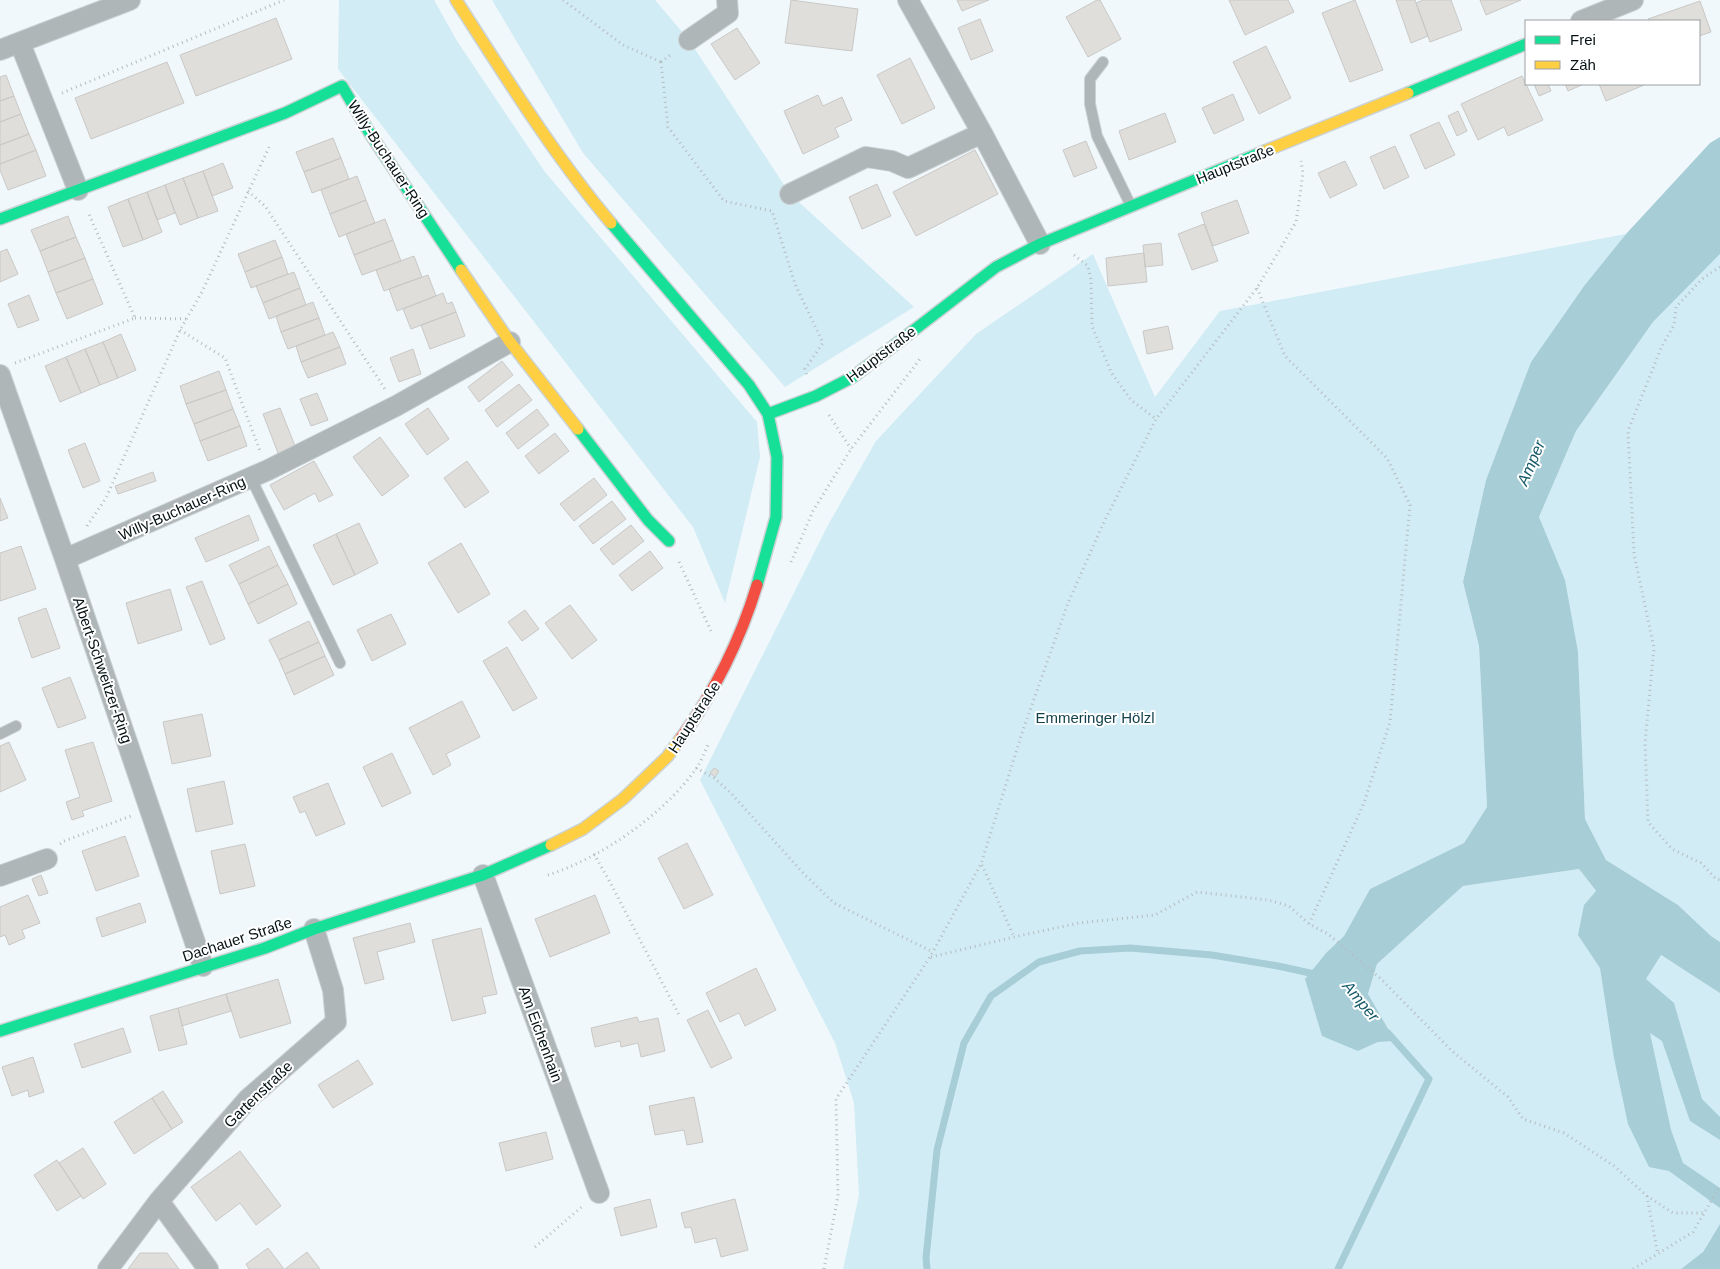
<svg xmlns="http://www.w3.org/2000/svg" width="1720" height="1269" font-family="Helvetica,sans-serif">
  <style>
    .green { fill: #d1ecf4 }
    .water { fill: #a7cdd7 }
    .lines { fill: none; stroke-linecap: round; stroke-linejoin: round }
    .stream { stroke: #a7cdd7; stroke-width: 7 }
    .building { fill: #dfdedb; stroke: #c9c8c6 }
    .lane-casing { stroke: #cbd2d5; stroke-width: 12 }
    .street-casing { stroke: #cbd2d5; stroke-width: 22 }
    .fast-casing { stroke: #cbd2d5; stroke-width: 14 }
    .slow-casing { stroke: #cbd2d5; stroke-width: 14 }
    .jam-casing { stroke: #cbd2d5; stroke-width: 14 }
    .path { stroke: #b5bcbf; stroke-width: 3; stroke-dasharray: 1 4; stroke-linecap: butt }
    .lane { stroke: #afb6b8; stroke-width: 10 }
    .street { stroke: #afb6b8; stroke-width: 20 }
    .fast { stroke: #16e098; stroke-width: 11 }
    .slow { stroke: #ffcf43; stroke-width: 11 }
    .jam { stroke: #f24e42; stroke-width: 11 }
    .labels { text-anchor: middle; dominant-baseline: central; stroke-width: 4; stroke-linejoin: round; paint-order: stroke }
    .street-label { font-size: 15px; fill: #051114; stroke: #fff }
    .park-label { font-size: 15px; fill: #14424c; stroke: #fff }
    .water-label { font-size: 16px; font-style: italic; fill: #165a69; stroke: #fff }
  </style>
  <rect width="100%" height="100%" fill="#f0f8fb"/>
  <path class="green" d="M339,0H434L457,41L545,172L757,422L760,457L725,603L693,527L338,69Z
    M492,0H655L689,40L790,194L914,307L785,387L583,153Z
    M1626,234L1584,286L1531,362L1486,480L1463,582L1479,646L1487,807L1464,843L1370,889L1344,936L1327,952L1358,1051L1378,1042L1394,1041L1368,994L1377,964L1463,886L1579,869L1628,935L1720,992V1224L1703,1252L1681,1269H843L859,1195L854,1103L835,1043L700,780L828,525L876,441L976,334L1093,254L1155,397L1220,311Z
    M1720,254V942L1711,936L1678,905L1606,860L1585,819L1578,652L1539,517L1576,431L1653,322Z"/>
  <path class="water" d="M1720,137V254L1653,322L1576,431L1539,517L1565,580L1578,652L1585,819L1606,860L1678,905L1711,936L1720,942V993L1661,955L1646,979L1674,1003L1702,1099L1720,1117V1140L1690,1121L1662,1041L1650,1033L1671,1130L1683,1163L1720,1188V1208L1669,1171L1649,1167L1628,1124L1614,1058L1600,968L1578,935L1584,905L1596,891L1579,869L1463,886L1377,964L1368,994L1395,1041L1378,1042L1358,1051L1322,1036L1305,979L1327,952L1344,936L1370,889L1464,843L1487,807L1479,646L1463,582L1486,480L1531,362L1584,286L1626,234L1710,143Z
    M1720,1224V1269H1681L1703,1252Z"/>
  <g class="lines">
    <path class="stream" d="M927,1269L926,1258L937,1150L964,1043L991,996L1039,962L1080,951L1130,948L1212,955L1278,966L1319,975
      M1338,1269L1429,1079L1388,1033"/>
  </g>
  <path class="building" d="M791,0L858,9L852,51L785,43Z
    M957,0H989L962,11Z
    M1097,0H1100L1121,39L1088,57L1066,17Z
    M1229,0H1288L1294,12L1245,35Z
    M1355,0L1383,70L1350,82L1322,13Z
    M1396,0H1415L1428,36L1411,43Z
    M1423,0H1451L1462,30L1430,42L1416,3Z
    M1480,0H1521L1486,15Z
    M1700,1L1711,32L1699,36V21H1649L1648,19Z
    M276,18L292,59L196,96L180,55Z
    M980,19L993,51L971,60L958,28Z
    M737,28L760,63L735,80L711,44Z
    M1266,46L1291,98L1259,114L1233,62Z
    M910,58L935,108L902,124L877,75Z
    M167,62L184,103L91,139L75,98Z
    M6,75L14,96L0,101V77Z
    M1522,76L1543,120L1508,136L1504,127L1478,140L1461,104Z
    M1534,84H1548L1551,91L1539,96Z
    M1565,84H1584L1568,91Z
    M1599,84H1643L1644,85L1606,101Z
    M1233,94L1244,120L1214,134L1202,108Z
    M818,95L823,106L842,97L852,120L835,128L839,137L803,154L784,111Z
    M14,96L21,114L0,122V101Z
    M1458,111L1467,131L1457,136L1448,116Z
    M1165,113L1176,142L1129,160L1119,131Z
    M21,114L29,134L0,145V122Z
    M1439,122L1455,155L1425,169L1410,135Z
    M29,134L36,150L0,164V145Z
    M333,138L341,158L304,172L296,152Z
    M1086,141L1097,168L1074,177L1063,150Z
    M1395,146L1409,177L1384,189L1370,157Z
    M36,150L46,176L8,190L0,170V164Z
    M975,150L998,194L916,236L893,192Z
    M341,158L349,179L312,193L304,172Z
    M1345,161L1357,185L1330,198L1318,173Z
    M223,163L233,188L212,196L203,171Z
    M203,171L218,211L198,218L183,178Z
    M357,176L366,200L330,214L321,190Z
    M183,178L198,218L180,225L165,185Z
    M877,184L891,216L862,229L849,197Z
    M165,185L175,213L157,220L147,192Z
    M147,192L162,232L143,240L128,199Z
    M128,199L143,240L123,247L108,207Z
    M366,200L375,223L339,237L330,214Z
    M1237,200L1249,233L1213,246L1201,213Z
    M68,216L76,237L40,251L31,230Z
    M385,219L393,240L354,255L346,234Z
    M1204,224L1218,261L1192,270L1178,234Z
    M76,237L85,258L48,272L40,251Z
    M275,240L282,257L245,272L238,254Z
    M393,240L401,261L362,275L354,255Z
    M1161,243L1163,265L1145,267L1143,245Z
    M7,249L18,274L0,282V252Z
    M1144,253L1147,282L1108,286L1106,258Z
    M414,256L422,277L384,291L376,270Z
    M282,257L288,274L251,288L245,272Z
    M85,258L93,279L56,293L48,272Z
    M294,272L300,288L263,303L256,286Z
    M428,275L436,296L397,311L389,289Z
    M93,279L103,304L67,319L56,293Z
    M300,288L306,305L269,319L263,303Z
    M443,293L447,304L452,302L456,312L411,329L403,309Z
    M29,295L39,320L18,328L8,304Z
    M313,302L319,318L281,332L276,316Z
    M456,312L465,336L430,349L421,325Z
    M319,318L325,335L288,349L281,332Z
    M1168,326L1173,349L1147,354L1143,331Z
    M333,332L340,347L301,362L296,346Z
    M121,334L136,370L118,378L103,342Z
    M103,342L118,378L100,385L85,349Z
    M340,347L346,364L308,378L301,362Z
    M85,349L100,385L81,393L66,357Z
    M413,349L421,374L399,382L390,358Z
    M66,357L81,393L60,402L45,366Z
    M502,361L513,375L479,402L468,387Z
    M219,371L226,390L186,404L180,386Z
    M519,384L532,400L497,427L485,410Z
    M226,390L233,409L194,424L186,404Z
    M317,393L328,420L311,426L300,399Z
    M280,408L295,446L278,453L263,414Z
    M428,408L449,439L427,455L405,424Z
    M233,409L240,426L200,441L194,424Z
    M537,409L549,425L518,449L506,433Z
    M240,426L247,446L208,461L200,441Z
    M555,433L569,451L539,474L525,456Z
    M380,437L409,476L382,496L353,457Z
    M85,443L100,481L83,488L68,450Z
    M314,461L333,495L319,502L315,493L284,510L270,485Z
    M467,461L489,492L465,508L444,478Z
    M153,472L156,481L118,494L115,486Z
    M594,478L607,495L574,521L560,504Z
    M0,498L8,518L0,521Z
    M612,501L626,519L593,544L579,526Z
    M249,515L259,540L206,562L195,538Z
    M359,523L378,563L355,575L336,534Z
    M631,525L644,541L613,565L600,549Z
    M336,534L355,575L333,585L313,545Z
    M461,543L490,594L458,613L428,563Z
    M21,546L36,589L0,601V553Z
    M269,546L278,565L239,584L229,565Z
    M650,551L663,568L632,591L619,575Z
    M278,565L288,584L248,604L239,584Z
    M202,581L225,639L210,645L186,587Z
    M288,584L297,604L258,624L248,604Z
    M170,589L182,630L138,644L126,603Z
    M570,605L597,640L572,659L545,623Z
    M46,608L60,648L32,658L18,618Z
    M525,610L539,629L522,641L508,622Z
    M391,614L406,644L372,661L357,630Z
    M309,621L319,642L279,660L269,640Z
    M319,642L325,656L285,674L279,660Z
    M507,647L537,698L513,711L483,661Z
    M325,656L334,675L294,695L285,674Z
    M70,677L86,718L58,728L42,688Z
    M462,701L480,737L446,754L451,765L433,775L409,728Z
    M202,714L211,756L172,764L163,722Z
    M9,742L26,780L0,792V746Z
    M93,742L112,801L82,811L84,816L72,820L66,802L80,797L65,750Z
    M392,753L411,793L382,807L363,767Z
    M714,768L719,771L715,777L710,773Z
    M224,781L233,824L196,832L187,789Z
    M328,783L345,824L316,836L305,811L300,813L293,797Z
    M125,836L139,876L96,891L82,851Z
    M687,843L713,895L684,909L658,858Z
    M245,844L255,886L220,894L211,851Z
    M41,875L48,893L39,896L32,879Z
    M28,895L40,923L22,930L25,938L9,945L5,935L0,937V907Z
    M595,895L610,933L550,957L535,919Z
    M140,903L146,922L102,937L96,918Z
    M410,923L415,942L377,952L384,979L365,984L353,938Z
    M481,928L497,994L482,997L486,1013L452,1021L432,940Z
    M756,968L776,1010L745,1026L739,1013L720,1022L706,993Z
    M278,979L291,1023L240,1038L226,994Z
    M226,994L231,1011L182,1026L178,1008Z
    M178,1008L187,1044L159,1051L150,1016Z
    M708,1010L732,1058L711,1068L687,1020Z
    M637,1017L639,1022L658,1018L665,1051L641,1057L638,1043L621,1047L620,1041L595,1047L591,1028Z
    M123,1028L131,1052L82,1068L74,1044Z
    M33,1057L44,1092L29,1097L28,1090L12,1096L2,1067Z
    M358,1060L373,1084L333,1108L318,1085Z
    M163,1091L183,1122L172,1129L152,1098Z
    M694,1097L703,1142L687,1145L684,1130L655,1135L649,1106Z
    M152,1098L172,1129L134,1154L114,1122Z
    M546,1132L553,1159L506,1171L499,1143Z
    M83,1148L106,1184L83,1199L59,1163Z
    M240,1151L281,1206L256,1225L240,1203L216,1221L191,1187Z
    M57,1160L81,1196L57,1211L34,1175Z
    M650,1199L657,1227L621,1236L614,1208Z
    M735,1199L748,1250L721,1257L716,1238L695,1243L691,1227L685,1228L681,1213Z
    M268,1248L284,1269H249L246,1264Z
    M307,1252L320,1269H285Z
    M140,1253H167L179,1269H128Z"/>
  <g class="lines">
    <defs>
      <path id="lane" d="M1103,62L1090,79V104L1097,136L1131,206
        M251,478L340,663
        M0,734L16,726"/>
      <path id="street" d="M908,0L982,133L1040,244
        M1581,21L1633,0
        M689,40L728,13L727,0
        M20,43L78,190
        M0,50L130,0
        M790,194L866,157L892,161L908,168L982,133
        M0,375L65,559L203,966
        M65,559L268,470L396,406L510,342
        M483,875L599,1193
        M0,876L47,859
        M159,1201L208,1269
        M108,1269L159,1201L248,1099L336,1022L333,990L314,929"/>
      <path id="fast" d="M1408,93L1526,44
        M0,219L285,113L342,86L369,132L461,270
        M611,223L749,385L768,414L777,457L776,517L757,585
        M768,414L816,396L853,377L996,267L1040,244L1265,151
        M578,429L648,520L669,541
        M0,1031L265,948L314,929L483,875L551,845"/>
      <path id="slow" d="M456,0C505,76 553,154 611,223
        M1265,151L1408,93
        M461,270L510,342L578,429
        M551,845L583,829L623,799L667,757L681,738"/>
      <path id="jam" d="M681,738C715,691 740,641 757,585"/>
    </defs>
    <use href="#lane" class="lane-casing"/>
    <use href="#street" class="street-casing"/>
    <use href="#fast" class="fast-casing"/>
    <use href="#slow" class="slow-casing"/>
    <use href="#jam" class="jam-casing"/>
    <path class="path" d="M563,0L623,45L661,62
      M661,62L668,127L724,201L772,211L795,284L823,343L805,369L807,375
      M661,62L673,53
      M62,93L284,0
      M248,191L265,206L385,389
      M1074,255L1088,266L1091,280L1092,326L1111,372L1131,400L1156,419
      M1720,267L1702,279L1676,307L1674,325L1661,348L1628,431L1634,554L1654,648L1645,743L1648,822L1672,849L1701,863L1716,879L1720,880
      M1257,288L1285,356L1387,458L1410,505L1390,722L1364,803L1309,924
      M135,318L188,319
      M180,330L225,358L260,451
      M15,363L135,318L88,212
      M829,415L851,449
      M87,526L106,498L180,330L202,292L270,145
      M679,562L712,633
      M791,562L813,511L851,449L920,359
      M696,768L714,778L730,792L804,874L834,903L933,952
      M60,844L64,841L131,816
      M594,854L611,884L679,1015
      M982,865L1014,937
      M548,875C601,858 663,815 696,769C701,762 704,753 708,745
      M931,957L1014,937L1079,923L1155,915L1197,892L1268,900L1289,906L1309,924L1328,934L1381,979L1452,1051L1508,1097L1523,1119L1564,1133L1614,1166L1647,1196L1673,1213H1706
      M1647,1196L1658,1255
      M535,1247L584,1205
      M824,1269L838,1196L836,1099L930,957L981,864L1023,730L1068,603L1103,524L1156,419L1257,288L1296,222L1303,174L1301,161
      M1633,1269L1693,1232L1720,1186"/>
    <use href="#lane" class="lane"/>
    <use href="#street" class="street"/>
    <use href="#fast" class="fast"/>
    <use href="#slow" class="slow"/>
    <use href="#jam" class="jam"/>
  </g>
  <g class="labels">
    <g class="street-label">
      <text transform="translate(389 159) rotate(57)">Willy-Buchauer-Ring</text>
      <text transform="translate(1235 164) rotate(-22)">Hauptstraße</text>
      <text transform="translate(881 354) rotate(-37)">Hauptstraße</text>
      <text transform="translate(182 508) rotate(-24)">Willy-Buchauer-Ring</text>
      <text transform="translate(103 670) rotate(71)">Albert-Schweitzer-Ring</text>
      <text transform="translate(694 717) rotate(-57)">Hauptstraße</text>
      <text transform="translate(237 939) rotate(-18)">Dachauer Straße</text>
      <text transform="translate(541 1034) rotate(70)">Am Eichenhain</text>
      <text transform="translate(258 1094) rotate(-44)">Gartenstraße</text>
    </g>
    <g class="park-label">
      <text x="1095" y="717">Emmeringer Hölzl</text>
    </g>
    <g class="water-label">
      <text transform="translate(1531 463) rotate(-67)">Amper</text>
      <text transform="translate(1361 1001) rotate(50)">Amper</text>
    </g>
  </g>
  <rect x="1525" y="20" width="175" height="65" fill="#ffffff" stroke="#9ba0a1"/>
  <rect x="1535" y="36" width="25" height="8" fill="#16e098" stroke="#9ba0a1"/>
  <text x="1570" y="45" font-size="15" fill="#051114">Frei</text>
  <rect x="1535" y="61" width="25" height="8" fill="#ffcf43" stroke="#9ba0a1"/>
  <text x="1570" y="70" font-size="15" fill="#051114">Zäh</text>
</svg>
